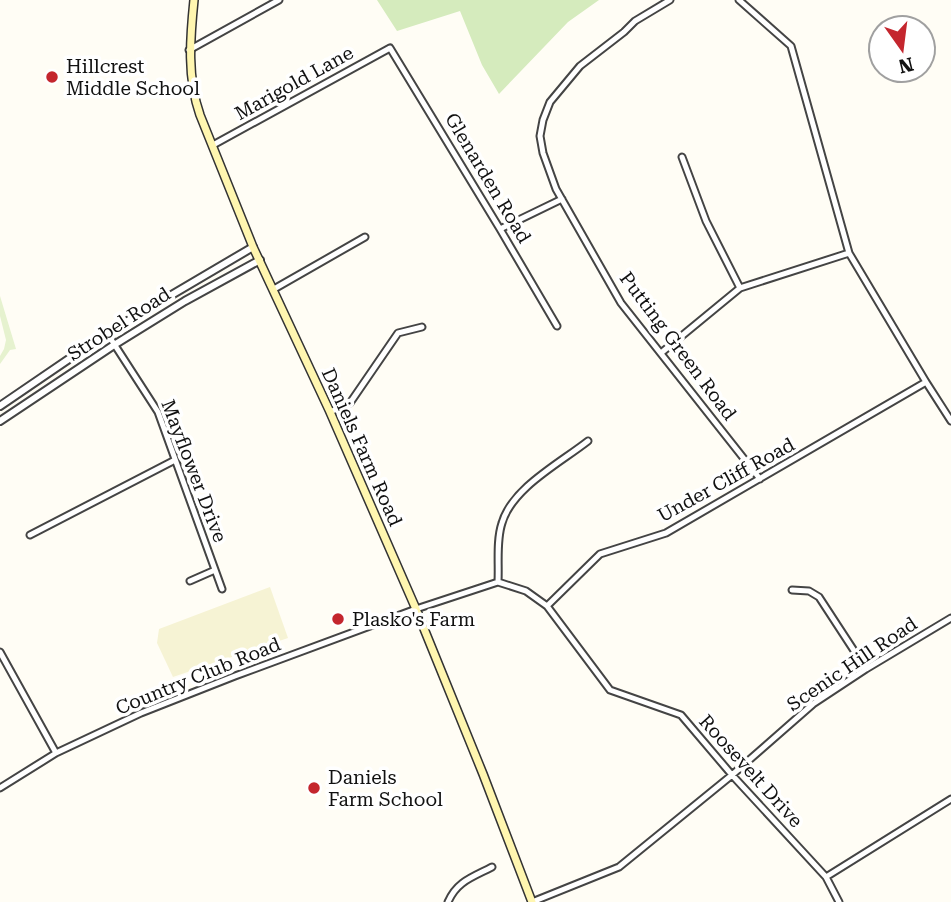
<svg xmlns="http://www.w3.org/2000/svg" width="951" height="902" font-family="'Roboto Serif',serif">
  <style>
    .farmland { fill: #f6f3d4 }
    .green { fill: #d5ebbd }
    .pitch { fill: #e6f2cf }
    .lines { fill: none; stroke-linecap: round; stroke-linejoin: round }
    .minor-casing { stroke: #444; stroke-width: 9 }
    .tertiary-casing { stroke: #444; stroke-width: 10 }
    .secondary-casing { stroke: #333; stroke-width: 10 }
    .minor { stroke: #fff; stroke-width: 5 }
    .tertiary { stroke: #fff; stroke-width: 6 }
    .secondary { stroke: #fff6b0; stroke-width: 7 }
    .poi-dot { fill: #c4262e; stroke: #fff; stroke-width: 2.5 }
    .labels { text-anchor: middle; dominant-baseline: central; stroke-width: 7; stroke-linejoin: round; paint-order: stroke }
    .poi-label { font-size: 19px; fill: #111; stroke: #fff; text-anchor: start }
    .street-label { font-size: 19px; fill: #111; stroke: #fff }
  </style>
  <rect width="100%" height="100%" fill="#fffdf5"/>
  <path class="farmland" d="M270,587L288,638L173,677L157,643L159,629Z"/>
  <path class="green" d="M377,0H599L568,22L499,94L482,65L460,11L397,31Z"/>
  <path class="pitch" d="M0,296L16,349L10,350L0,364V356L4,349L6,340L0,316Z"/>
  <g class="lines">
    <defs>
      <path id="minor" d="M670,0L635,21L624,32L580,66L550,102L543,120L540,136L543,153L556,189L621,303L760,479
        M739,0L791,46L849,253L926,382L951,421
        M189,50L279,0
        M213,145L390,48L500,229L557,326
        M682,157L706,221L740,288
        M500,229L562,199
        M274,289L365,237
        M107,333L158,412L222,589
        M661,353L740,288L849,253
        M330,412L350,403L398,333L422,327
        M30,535L175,460
        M190,581L215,570
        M498,582C499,564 496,541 502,523C512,488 560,463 588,441
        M792,590L809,591L819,597L866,669
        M547,606L600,554L666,533L926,382
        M0,652L56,753
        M0,788L56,753L141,713L235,676L416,609L498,582L526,591L547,606L610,690L681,715L732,775L826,877L839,902
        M826,877L951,799
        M448,902C457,881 473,877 492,867
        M532,902L619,867L732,775L813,704L866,669L951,618"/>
      <path id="tertiary" d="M0,406L107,333L253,247
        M0,421L114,345L185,301L260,260"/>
      <path id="secondary" d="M194,0C190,39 187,78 200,115L253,247L330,412L416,609L483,774L532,902"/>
    </defs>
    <use href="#minor" class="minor-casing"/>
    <use href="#tertiary" class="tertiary-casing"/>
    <use href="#secondary" class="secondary-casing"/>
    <use href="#minor" class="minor"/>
    <use href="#tertiary" class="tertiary"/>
    <use href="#secondary" class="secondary"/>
  </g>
  <g class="poi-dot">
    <circle cx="52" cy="77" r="7"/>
    <circle cx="338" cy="619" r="7"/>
    <circle cx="314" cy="788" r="7"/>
  </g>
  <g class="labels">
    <g class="poi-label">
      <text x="66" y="66">Hillcrest<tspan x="66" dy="22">Middle School</tspan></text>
      <text x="352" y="619">Plasko's Farm</text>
      <text x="328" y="777">Daniels<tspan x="328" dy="22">Farm School</tspan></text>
    </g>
    <g class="street-label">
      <text transform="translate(294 83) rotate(-29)">Marigold Lane</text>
      <text transform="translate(488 178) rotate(59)">Glenarden Road</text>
      <text transform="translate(119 324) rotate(-33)">Strobel Road</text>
      <text transform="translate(678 346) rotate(53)">Putting Green Road</text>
      <text transform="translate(362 447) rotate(66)">Daniels Farm Road</text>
      <text transform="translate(194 471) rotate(69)">Mayflower Drive</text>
      <text transform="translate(726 480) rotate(-29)">Under Cliff Road</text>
      <text transform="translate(852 664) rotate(-34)">Scenic Hill Road</text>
      <text transform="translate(198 676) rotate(-22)">Country Club Road</text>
      <text transform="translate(751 771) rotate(48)">Roosevelt Drive</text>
    </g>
  </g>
  <g transform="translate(902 49) rotate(166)"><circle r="33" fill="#ffffff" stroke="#a0a0a0" stroke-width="2"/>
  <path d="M0-5L12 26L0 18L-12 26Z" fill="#c4262e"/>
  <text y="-10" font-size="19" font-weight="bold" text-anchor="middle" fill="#111111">N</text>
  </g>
</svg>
